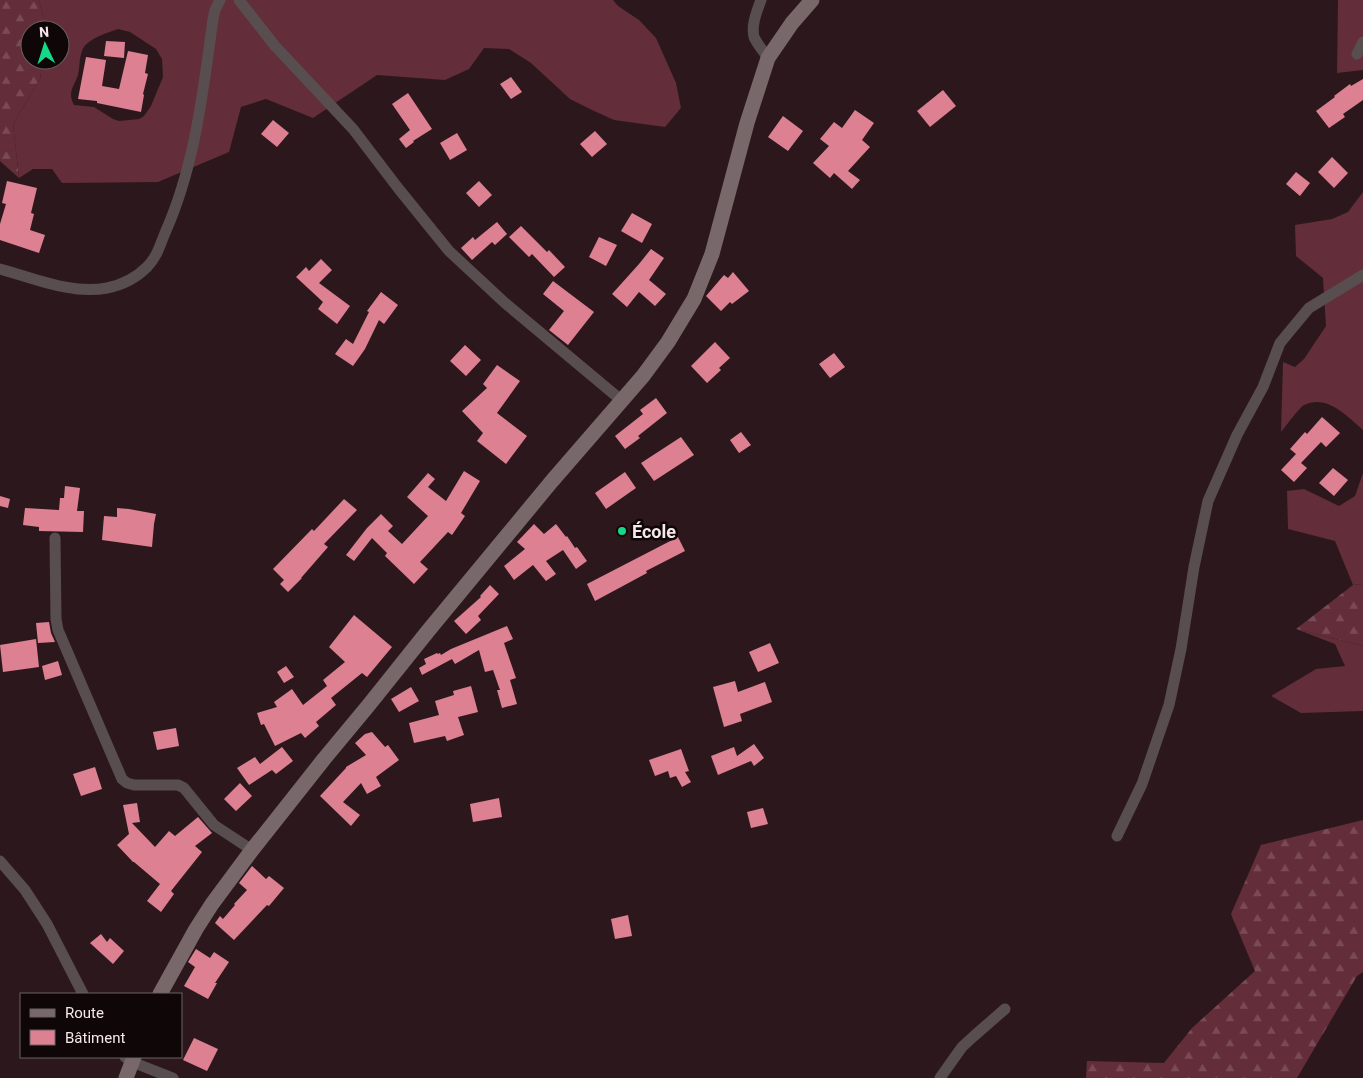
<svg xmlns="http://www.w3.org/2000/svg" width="1363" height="1078" font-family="Roboto,sans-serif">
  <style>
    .grass { fill: #632d39; fill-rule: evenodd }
    .forest { fill: url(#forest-firs) }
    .building { fill: #dd8092 }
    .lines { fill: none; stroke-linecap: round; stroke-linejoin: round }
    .street { stroke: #584d4f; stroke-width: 11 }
    .secondary { stroke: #78686a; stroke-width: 15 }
    .poi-dot { fill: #14d989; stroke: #0f0608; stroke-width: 2 }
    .labels { text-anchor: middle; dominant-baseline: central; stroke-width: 5; stroke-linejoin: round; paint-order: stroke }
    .poi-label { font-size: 18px; font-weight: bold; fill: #f6e8ea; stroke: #0f0608; text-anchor: start }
  </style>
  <defs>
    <pattern id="forest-firs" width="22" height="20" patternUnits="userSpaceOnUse" patternTransform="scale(1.25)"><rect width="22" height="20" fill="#632d39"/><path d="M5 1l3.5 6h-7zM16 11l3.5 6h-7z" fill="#7a4b56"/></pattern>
  </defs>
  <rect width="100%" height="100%" fill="#2c181c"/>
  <path class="grass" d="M39,0H613L618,6L639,20L656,38L676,83L681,108L665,127L614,120L592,110L570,99L531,63L509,49L484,48L469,69L445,80L377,75L313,118L266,99L241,107L229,152L158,182L62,183L52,169H33L19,178L13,124L40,79L43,60H60V30H47ZM118,29L130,32L156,49L162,59L163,77L151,106L144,116L139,119L119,121L113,119L94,107L74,105C67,92 74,87 78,75C80,67 79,59 82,51C86,39 107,33 118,29Z
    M1338,0H1363V70L1337,73Z
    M1363,192V430C1347,416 1327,394 1304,405C1299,408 1286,426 1281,432L1283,362L1295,367L1304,359L1326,326L1323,278L1296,256L1295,225L1332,219L1348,212Z
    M1363,473V584L1353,585L1335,541L1288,529L1287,491L1304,489L1339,506L1355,496Z
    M1296,629L1363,646V711L1301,713L1271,696L1316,669L1345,666L1335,644Z"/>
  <path class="forest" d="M0,0H39L47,30H30V60H43L40,79L13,124L19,178L0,161Z
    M1363,584V646L1296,629L1353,585Z
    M1363,820V972L1357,976L1297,1078H1086L1087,1061L1164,1063L1192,1028L1255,971L1231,914L1261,845Z"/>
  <path class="building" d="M106,41L125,42L124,58L104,56Z
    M128,51L148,55L145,73L148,74L143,94L144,95L141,112L97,103V101L78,99L86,57L106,60L102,86L119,89Z
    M511,77L522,92L511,99L500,84Z
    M1363,79V100L1343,114L1345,117L1329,128L1316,111L1335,97L1334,96L1350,84L1351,86Z
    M943,90L956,106L930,127L917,111Z
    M408,93L432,129L413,141L414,142L406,148L399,139L410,130L392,104Z
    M855,110L874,123L862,140L870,147L848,171L860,180L852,189L834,173L830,178L813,163L829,146L820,139L834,122L842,128Z
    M783,116L803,131L788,151L768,137Z
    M273,120L289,133L277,147L261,134Z
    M595,131L607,144L592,157L580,144Z
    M457,133L467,150L450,160L440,143Z
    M1332,157L1348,173L1334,188L1318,172Z
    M1296,172L1310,183L1300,196L1286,184Z
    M7,181L37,188L31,213L34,214L30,230L45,235L39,253L0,240V224L6,204L2,203Z
    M479,181L492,195L479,207L466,193Z
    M632,213L652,224L642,243L621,231Z
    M497,222L507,234L495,245L492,242L472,260L461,248L473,237L475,240Z
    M521,226L547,252L549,250L565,267L554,277L532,254L529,257L509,237Z
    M599,237L617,245L606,266L589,257Z
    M651,249L664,258L649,280L666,294L655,306L639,292L627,307L612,294L639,264Z
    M321,259L332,270L319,283L350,306L337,324L318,309L323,302L296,277L306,267L309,271Z
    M733,272L749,291L732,304L730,302L721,311L706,296L724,275L728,278Z
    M553,281L594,312L568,345L549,330L564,311L543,294Z
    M381,292L398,305L384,324L379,320L365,349L353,366L335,354L346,339L353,344L369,312L367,311Z
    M715,342L730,358L719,368L721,370L707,383L691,366Z
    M465,345L481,360L466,376L450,361Z
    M834,353L845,367L830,378L819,364Z
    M497,365L520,381L497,413L527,436L506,464L477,441L483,433L462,411L487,388L483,384Z
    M656,398L667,413L638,436L640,438L625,449L615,436L643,414L640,410Z
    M1322,417L1340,433L1326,447L1321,442L1301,463L1307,468L1294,482L1281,470L1296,454L1290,449L1305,432L1307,434Z
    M741,432L751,445L739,453L730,440Z
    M681,437L694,455L654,481L641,463Z
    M1333,468L1348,480L1334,496L1319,483Z
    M464,471L480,481L461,513L465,516L452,535L448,532L420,562L428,569L414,584L385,556L387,553L372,538L354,561L346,555L367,528L381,514L393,526L388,531L402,544L428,516L407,497L428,473L435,479L428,487L446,501Z
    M625,472L636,488L606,509L595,493Z
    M65,486L80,488L77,511H84L83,532L39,531V527L23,525L25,508L59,510L60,498H64Z
    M0,496L10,499L8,508L0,506Z
    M344,499L357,510L324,544L328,547L301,578H302L288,592L280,584L284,580L273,569L312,529L314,531Z
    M117,508L129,509L156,514L154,524L152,547L102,540L104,516L117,517Z
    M534,524L544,534L556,524L566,537L567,536L575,548L577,547L587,561L576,569L563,550L546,561L556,574L546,581L533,565L514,580L504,566L525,549L517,542Z
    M678,537L685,551L646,571L647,573L595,601L587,584Z
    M490,585L499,594L478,616L481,620L466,634L454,621L481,597L480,596Z
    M354,615L392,647L367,677L362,673L331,698L336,705L316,722L319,726L305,738L301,733L275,746L264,724L261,725L257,713L277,707L274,702L292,689L303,705L327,686L323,680L345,662L329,647Z
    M49,622L51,633L55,642L38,643L36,623Z
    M507,626L513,639L504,643L516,678L510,680L517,704L502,708L497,690H500L493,670L485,672L479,650L455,664L452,659L422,675L419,668L426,664L424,659L437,653L438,654L440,653L441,655L451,649Z
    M36,639L39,667L3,672L0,645Z
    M770,643L779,663L758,672L749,652Z
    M58,661L62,675L45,680L42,666Z
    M286,666L294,677L284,683L277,672Z
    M735,681L738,692L765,682L772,702L740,714L742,721L724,727L713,687Z
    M471,686L478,712L458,717L464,735L447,741L445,736L414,743L409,723L439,715L435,701L454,695L453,691Z
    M411,687L419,701L399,712L391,699Z
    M176,728L179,746L157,750L153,732Z
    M372,732L385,747L388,745L399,760L376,777L381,786L367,794L361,783L343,802L360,815L351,826L320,796L346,768V767L366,755L355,743L365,734Z
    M754,744L764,758L754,766L751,761L718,775L711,756L734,747L737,756Z
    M282,747L293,761L276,774L272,770L249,785L237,768L255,757L260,764Z
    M681,749L689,771L685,772L691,782L682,787L676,776L670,778L668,771L655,776L649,760Z
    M95,767L102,789L81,796L73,774Z
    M240,783L252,796L236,811L224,799Z
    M499,798L502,817L473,822L470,804Z
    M137,803L140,822L132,823L155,847L169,831L175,836L198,817L212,833L195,846L202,852L171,891L174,894L161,912L147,901L160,884L134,862H133L117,845L129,834L123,805Z
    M763,808L768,824L751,828L747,812Z
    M252,866L266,879L269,876L284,888L269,906L267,905L234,940L215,923L220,916L223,919L235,905L234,904L247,890L239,883Z
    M628,915L632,936L615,939L611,919Z
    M101,934L107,942L110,938L124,951L113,964L90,943Z
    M196,949L210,958L214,952L229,962L215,983H217L208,999L184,986L195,967L188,962Z
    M194,1038L218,1049L207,1071L183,1060Z"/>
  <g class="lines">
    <path class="street" d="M239,0L275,46L353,129L398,188L449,251L505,303L621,400
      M761,0C757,11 751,25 754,37C757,44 764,52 768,58
      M1357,54L1363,42
      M0,269C34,278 72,295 107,288C122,285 137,277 147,267C157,257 160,245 165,233C195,166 203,92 213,19L215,10L220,0
      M55,538L56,619L58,630L122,779L127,783L134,785H178L184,788L214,825L252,850
      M1117,836L1142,784L1169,705L1181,649L1194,567L1208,501L1237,435L1263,387L1280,343L1309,308L1363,275
      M0,861L25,890L47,924L83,994
      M125,1057L132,1062L173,1078
      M940,1078L962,1047L974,1036L1005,1009"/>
    <path class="secondary" d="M160,994L196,929L212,904L252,850L324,759L368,706L428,631L552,481L643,376L668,342L694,299L712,254L747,123L768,58L792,23L812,0
      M126,1078L134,1057"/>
  </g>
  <circle class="poi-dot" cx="622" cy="531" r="5"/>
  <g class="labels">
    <g class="poi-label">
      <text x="632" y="531">École</text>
    </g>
  </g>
  <rect x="20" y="993" width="162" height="65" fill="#0f0608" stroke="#6b6062"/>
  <rect x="30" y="1009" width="25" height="8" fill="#78686a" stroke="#6b6062"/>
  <text x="65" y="1018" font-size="15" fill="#f6e8ea">Route</text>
  <rect x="30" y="1030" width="25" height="15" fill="#dd8092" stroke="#6b6062"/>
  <text x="65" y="1043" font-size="15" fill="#f6e8ea">Bâtiment</text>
  <g transform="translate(45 45) rotate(356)"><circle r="24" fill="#0f0608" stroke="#6b6062"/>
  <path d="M0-4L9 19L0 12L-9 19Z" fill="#14d989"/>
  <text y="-8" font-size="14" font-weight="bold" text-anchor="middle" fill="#f6e8ea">N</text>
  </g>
</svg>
